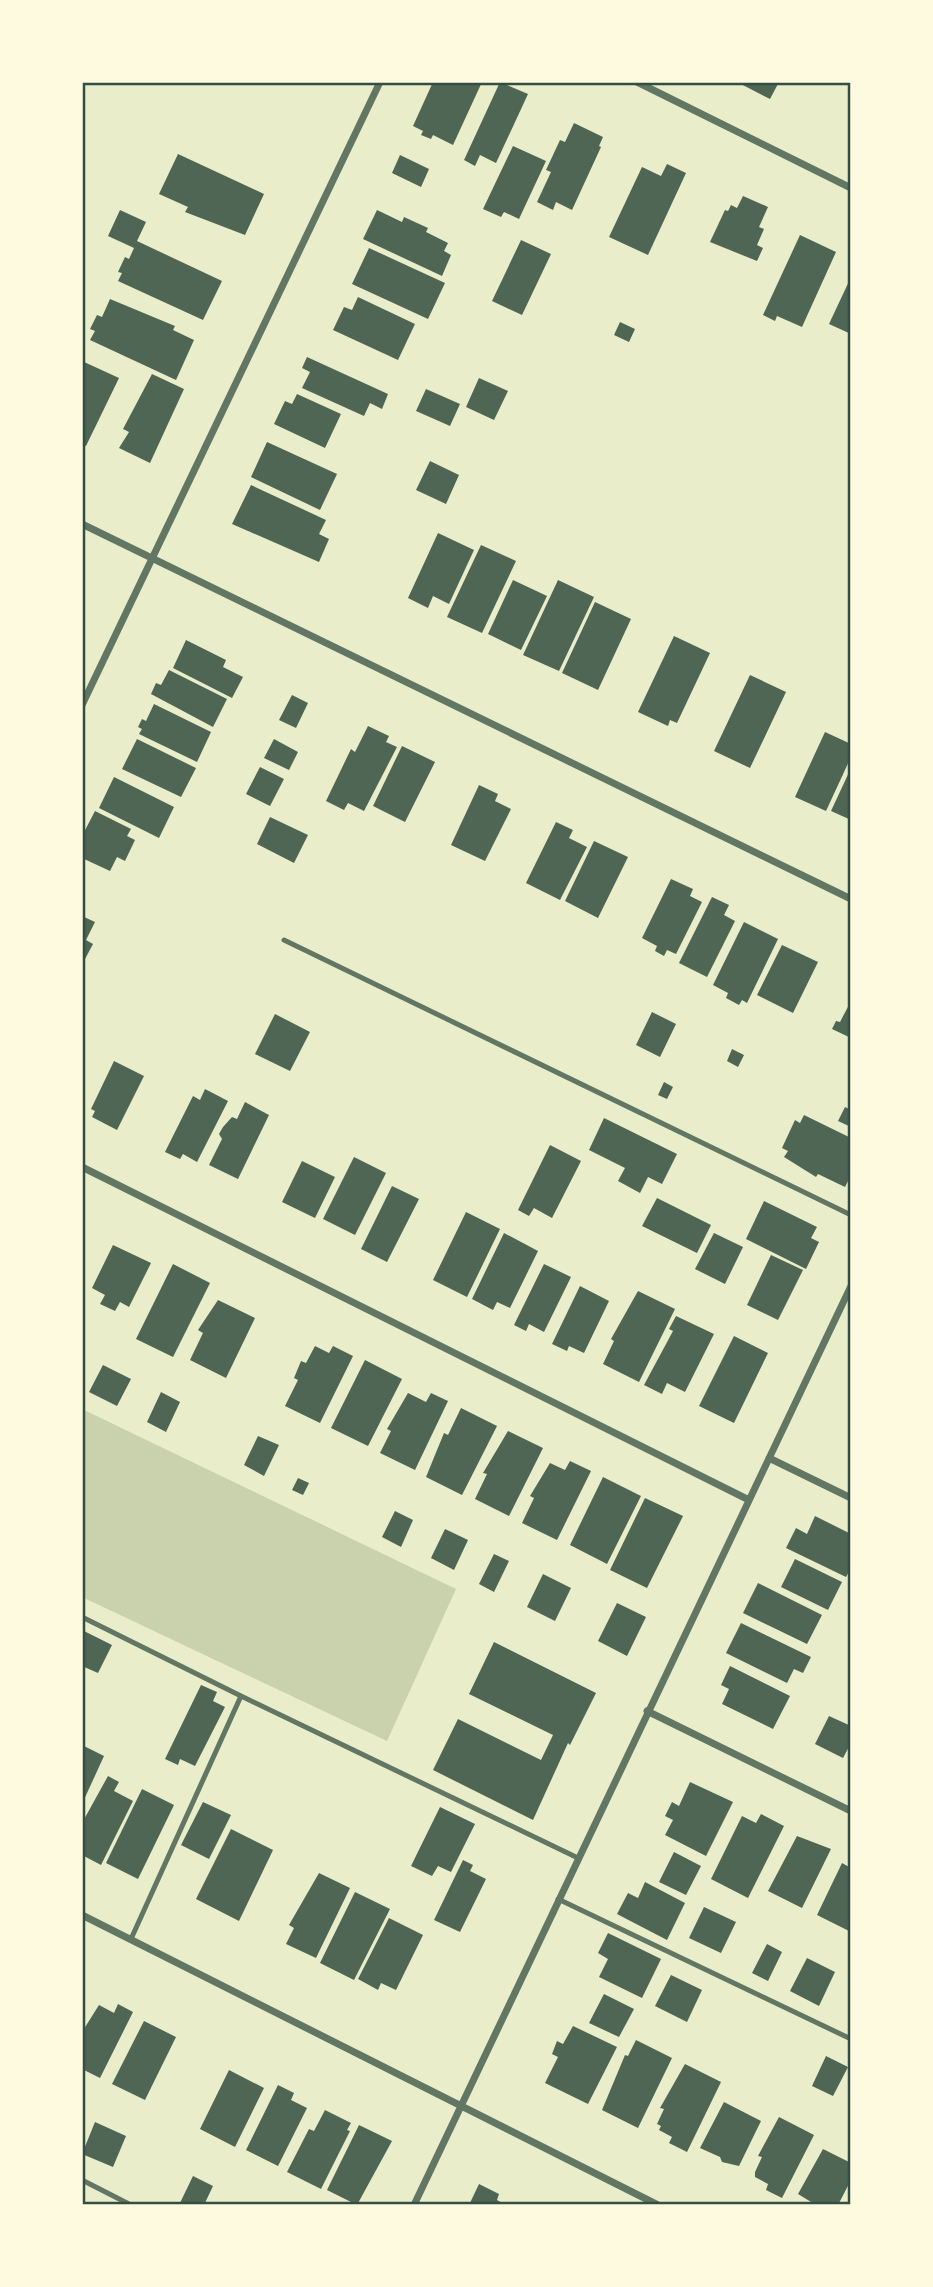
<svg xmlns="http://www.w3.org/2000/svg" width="933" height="2287" font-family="Manrope,sans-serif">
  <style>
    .green { fill: #cad2ad }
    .building { fill: #4f6655 }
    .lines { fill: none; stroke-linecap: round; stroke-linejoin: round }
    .service { stroke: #617663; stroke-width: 5 }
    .minor { stroke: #617663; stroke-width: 7 }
    .neatline { fill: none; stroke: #344e41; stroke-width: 2.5 }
  </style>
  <rect width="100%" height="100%" fill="#e9edc9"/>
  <path class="green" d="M82,1409L456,1589L387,1741L82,1597Z"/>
  <path class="building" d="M433,82H482L453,145L433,135L431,139L421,135L423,131L413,126Z
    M500,82L528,94L496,163L480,155L475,166L464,160Z
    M737,82H779L770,99Z
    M574,123L603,137L599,146L601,147L572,210L556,202L553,210L537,202L551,172L546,170L560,140L565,142Z
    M513,146L546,161L519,219L504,212L501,217L483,209Z
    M178,154L264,194L245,235L185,212L188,207L159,194Z
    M400,155L429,169L421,187L392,173Z
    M667,164L686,173L648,255L609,237L642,167L661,176Z
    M743,196L768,207L759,227L764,229L757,245L763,248L757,261L710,242L725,210L728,211L731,205L737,208Z
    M120,210L146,222L137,241L222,281L203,320L118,281L122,273L118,272L125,257L129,259L134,248L108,236Z
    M377,210L402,222L404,217L428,228L426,232L448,243L444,251L451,255L442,276L363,239Z
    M800,235L836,252L802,327L777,316L775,321L763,315Z
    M521,240L551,254L522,315L492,301Z
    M369,248L445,283L428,319L352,284Z
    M851,277V334L829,324Z
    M358,297L415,324L398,360L333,330L344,307L352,310Z
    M110,299L175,326L173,330L194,340L176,380L90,340L95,331L90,329L97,315L102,317Z
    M620,322L635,329L629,342L614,335Z
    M307,357L388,394L382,409L370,403L364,416L302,388L310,372L302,368Z
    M82,361L119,378L86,446L82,445Z
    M152,374L184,389L150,463L119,448L129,432L123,429Z
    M479,378L508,391L494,420L466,407Z
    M426,389L460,404L450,426L416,411Z
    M297,394L341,414L325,448L274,424L285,401L292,404Z
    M267,442L337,474L320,510L251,477Z
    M430,461L459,475L446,504L416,490Z
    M251,485L326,520L319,534L329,539L319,562L232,524Z
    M438,533L474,550L449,604L433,596L428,608L408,598Z
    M481,545L516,561L482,633L447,617Z
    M513,580L547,596L521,650L488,634Z
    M558,580L594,597L559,671L523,655Z
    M595,602L631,619L598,690L562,673Z
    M674,636L710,653L677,723L670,720L668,726L638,712Z
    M186,640L226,660L223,667L243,677L232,698L173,668Z
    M169,670L227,699L213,727L151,694L156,683L161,685Z
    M750,675L786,692L750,768L714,751Z
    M292,695L308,703L296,728L279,720Z
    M154,704L211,732L197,762L139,734L142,729L138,727L142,719L146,721Z
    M368,726L389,736L386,742L397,747L364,811L348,803L344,810L326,801L351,749L355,752Z
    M825,732L851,744V757L826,811L795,797Z
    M137,739L196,768L181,797L122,769Z
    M274,739L298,752L289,770L264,758Z
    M402,746L435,762L405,822L373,806Z
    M260,767L284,779L270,806L246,794Z
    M851,768V820L831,811Z
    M114,777L174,807L159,838L99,808Z
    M479,785L498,794L495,801L511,809L485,861L451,845Z
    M95,811L131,829L127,836L135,840L125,861L117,857L110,871L82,858V836Z
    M270,817L308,835L294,863L257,844Z
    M556,822L573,830L569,838L587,847L560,900L526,883Z
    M594,841L628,857L598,918L565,901Z
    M671,879L693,889L690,896L702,902L676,954L667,950L664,956L655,951L657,946L642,938Z
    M712,897L729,905L724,915L735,921L707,977L679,963Z
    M82,916L95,922L86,940L93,944L84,961Z
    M744,922L778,939L747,1003L742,1000L739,1005L726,998L728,993L713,985Z
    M782,945L818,962L793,1013L757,995Z
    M851,1001V1038L832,1029L836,1021L840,1022Z
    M652,1012L676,1024L660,1057L636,1045Z
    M275,1014L310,1032L290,1071L255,1054Z
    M732,1049L744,1055L738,1067L727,1061Z
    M114,1061L144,1076L117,1130L92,1117L95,1111L91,1109Z
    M664,1082L673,1087L667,1099L658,1095Z
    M205,1089L228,1101L197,1162L183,1154L180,1159L165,1152L193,1096L200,1100Z
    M245,1102L269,1115L238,1179L209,1165L222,1139L219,1134L223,1127L232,1117L237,1119Z
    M845,1107L851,1110V1127L838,1121Z
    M804,1115L851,1138V1175L845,1187L818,1174L816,1177L784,1157L788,1151L782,1148L795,1120L800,1123Z
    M604,1118L677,1154L662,1184L648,1177L640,1193L618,1181L625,1168L589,1150Z
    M550,1145L581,1161L552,1218L534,1208L529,1216L518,1210Z
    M354,1157L386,1173L355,1235L323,1219Z
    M302,1161L335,1177L315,1218L282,1202Z
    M392,1186L419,1199L387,1262L361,1249Z
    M657,1198L711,1225L697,1253L642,1226Z
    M764,1201L817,1227L811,1238L819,1242L806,1269L746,1239Z
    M466,1212L500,1229L467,1297L433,1280Z
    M504,1233L538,1251L510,1308L497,1302L493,1310L472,1299Z
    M714,1233L743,1247L725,1284L695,1269Z
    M113,1245L151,1263L129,1307L120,1302L115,1311L100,1304L105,1295L92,1288Z
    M771,1255L803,1270L778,1320L747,1305Z
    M173,1264L210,1283L173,1357L136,1339Z
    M544,1264L571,1277L544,1332L529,1324L526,1331L514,1325Z
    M580,1286L609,1301L584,1353L569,1346L567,1351L552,1344Z
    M638,1291L675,1309L639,1382L603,1364L614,1341L611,1339Z
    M218,1300L255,1318L226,1378L190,1360L203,1333L198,1330Z
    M676,1316L714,1334L685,1392L667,1383L662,1394L644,1385L673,1331L669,1329Z
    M734,1336L768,1353L734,1423L699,1406Z
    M315,1346L329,1353L333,1346L353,1356L320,1423L285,1406L298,1380L294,1378L301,1361L306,1363Z
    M365,1360L402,1379L368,1446L331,1428Z
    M103,1365L131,1379L117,1406L89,1392Z
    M161,1392L180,1402L166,1432L147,1422Z
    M408,1393L426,1402L431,1393L448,1401L415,1470L380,1453L391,1431L387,1429Z
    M461,1408L497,1426L462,1495L426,1477L444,1433L448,1435Z
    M508,1431L543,1448L509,1516L475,1499L487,1474L483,1473Z
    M258,1436L279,1445L264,1476L244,1465Z
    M570,1461L591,1471L557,1540L522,1523L534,1498L530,1496L550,1463L565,1470Z
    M603,1477L641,1496L607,1564L570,1545Z
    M298,1478L309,1483L303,1495L292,1490Z
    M645,1498L683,1516L647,1588L610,1570Z
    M395,1511L413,1520L401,1547L382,1537Z
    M815,1516L851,1534V1568L846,1577L786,1548L796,1528L807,1534Z
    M445,1529L468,1540L454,1570L431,1558Z
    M494,1554L509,1561L494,1592L479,1584Z
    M795,1559L842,1582L828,1610L781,1587Z
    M543,1574L571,1588L555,1621L527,1607Z
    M758,1583L822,1615L807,1644L743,1613Z
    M617,1603L646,1617L627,1656L598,1641Z
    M741,1623L811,1657L803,1673L794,1669L787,1683L726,1653Z
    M82,1630L112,1645L98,1673L82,1666Z
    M494,1642L596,1693L570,1745L568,1743L533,1820L433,1770L458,1719L541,1760L553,1735L469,1694Z
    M730,1666L790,1696L773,1729L722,1704L729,1689L721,1685Z
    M201,1685L217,1692L213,1701L225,1707L195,1766L180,1759L178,1765L165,1759Z
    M829,1716L851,1726V1743L843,1758L815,1744Z
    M82,1745L104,1756L82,1804Z
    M108,1776L119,1782L114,1791L133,1801L101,1865L82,1855V1823Z
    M690,1782L733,1802L706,1856L665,1835L673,1820L665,1816L672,1802L679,1806Z
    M142,1789L174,1805L138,1879L106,1863Z
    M203,1802L231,1815L209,1859L181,1845Z
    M440,1807L475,1824L451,1872L438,1866L432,1876L411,1866Z
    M761,1814L784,1826L748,1898L711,1879L742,1816L756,1823Z
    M231,1829L273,1850L239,1921L196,1899Z
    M797,1836L831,1849L802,1908L768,1891Z
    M674,1852L701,1866L686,1895L659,1882Z
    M463,1860L473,1865L470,1871L486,1879L460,1932L434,1920Z
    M842,1863L851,1868V1932L817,1915Z
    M319,1873L350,1888L316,1958L286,1944L294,1928L289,1925Z
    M645,1882L685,1903L667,1940L617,1914L628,1893L638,1898Z
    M355,1892L390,1909L354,1980L320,1963Z
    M704,1907L736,1922L721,1953L689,1938Z
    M389,1918L423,1935L396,1990L381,1983L378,1990L358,1979Z
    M608,1933L661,1959L642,1998L599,1977L608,1959L598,1953Z
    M767,1944L782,1952L768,1981L752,1973Z
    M807,1958L835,1972L819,2006L790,1991Z
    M671,1975L702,1990L687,2022L655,2006Z
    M604,1994L634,2009L619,2037L589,2023Z
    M118,2004L133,2012L100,2078L82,2069V2032L99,2005L114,2013Z
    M144,2021L176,2037L145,2100L112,2084Z
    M573,2026L617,2047L588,2104L545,2083L558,2057L552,2054L557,2041L563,2044Z
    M636,2040L672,2058L638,2128L602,2110L625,2055L628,2056Z
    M826,2056L848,2067L833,2096L812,2086Z
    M685,2064L721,2082L687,2152L669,2143L672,2137L659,2130L661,2126L657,2124L664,2109L660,2108Z
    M229,2070L264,2088L235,2147L200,2129Z
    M278,2085L294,2093L291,2100L307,2108L278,2166L246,2150Z
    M724,2102L761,2121L739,2166L722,2162L720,2157L700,2148Z
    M325,2110L351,2123L347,2130L350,2131L321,2189L287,2172L309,2129L314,2131Z
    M779,2117L814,2135L782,2198L766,2190L768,2184L755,2177V2172L762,2157L758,2156Z
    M95,2122L126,2136L113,2167L82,2154Z
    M359,2125L392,2141L357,2205L327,2190Z
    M823,2149L851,2163V2180L838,2205H816L798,2194Z
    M193,2176L213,2186L204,2205H179Z
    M479,2184L499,2194L497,2200L506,2205H469Z"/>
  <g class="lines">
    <path class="service" d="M284,940L851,1215
      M82,1617L241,1696
      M558,1899L851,2039
      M131,1939L241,1696L578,1858
      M82,2180L131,2205"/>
    <path class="minor" d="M637,82L851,188
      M82,524L851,899
      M82,705L380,82
      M82,1167L749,1500
      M769,1458L851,1498
      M647,1711L851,1811
      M82,1915L658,2205
      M414,2205L851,1286"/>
  </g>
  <rect width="933" height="2287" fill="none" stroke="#fefae0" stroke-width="168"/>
  <rect x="84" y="84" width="765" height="2119" class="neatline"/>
</svg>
